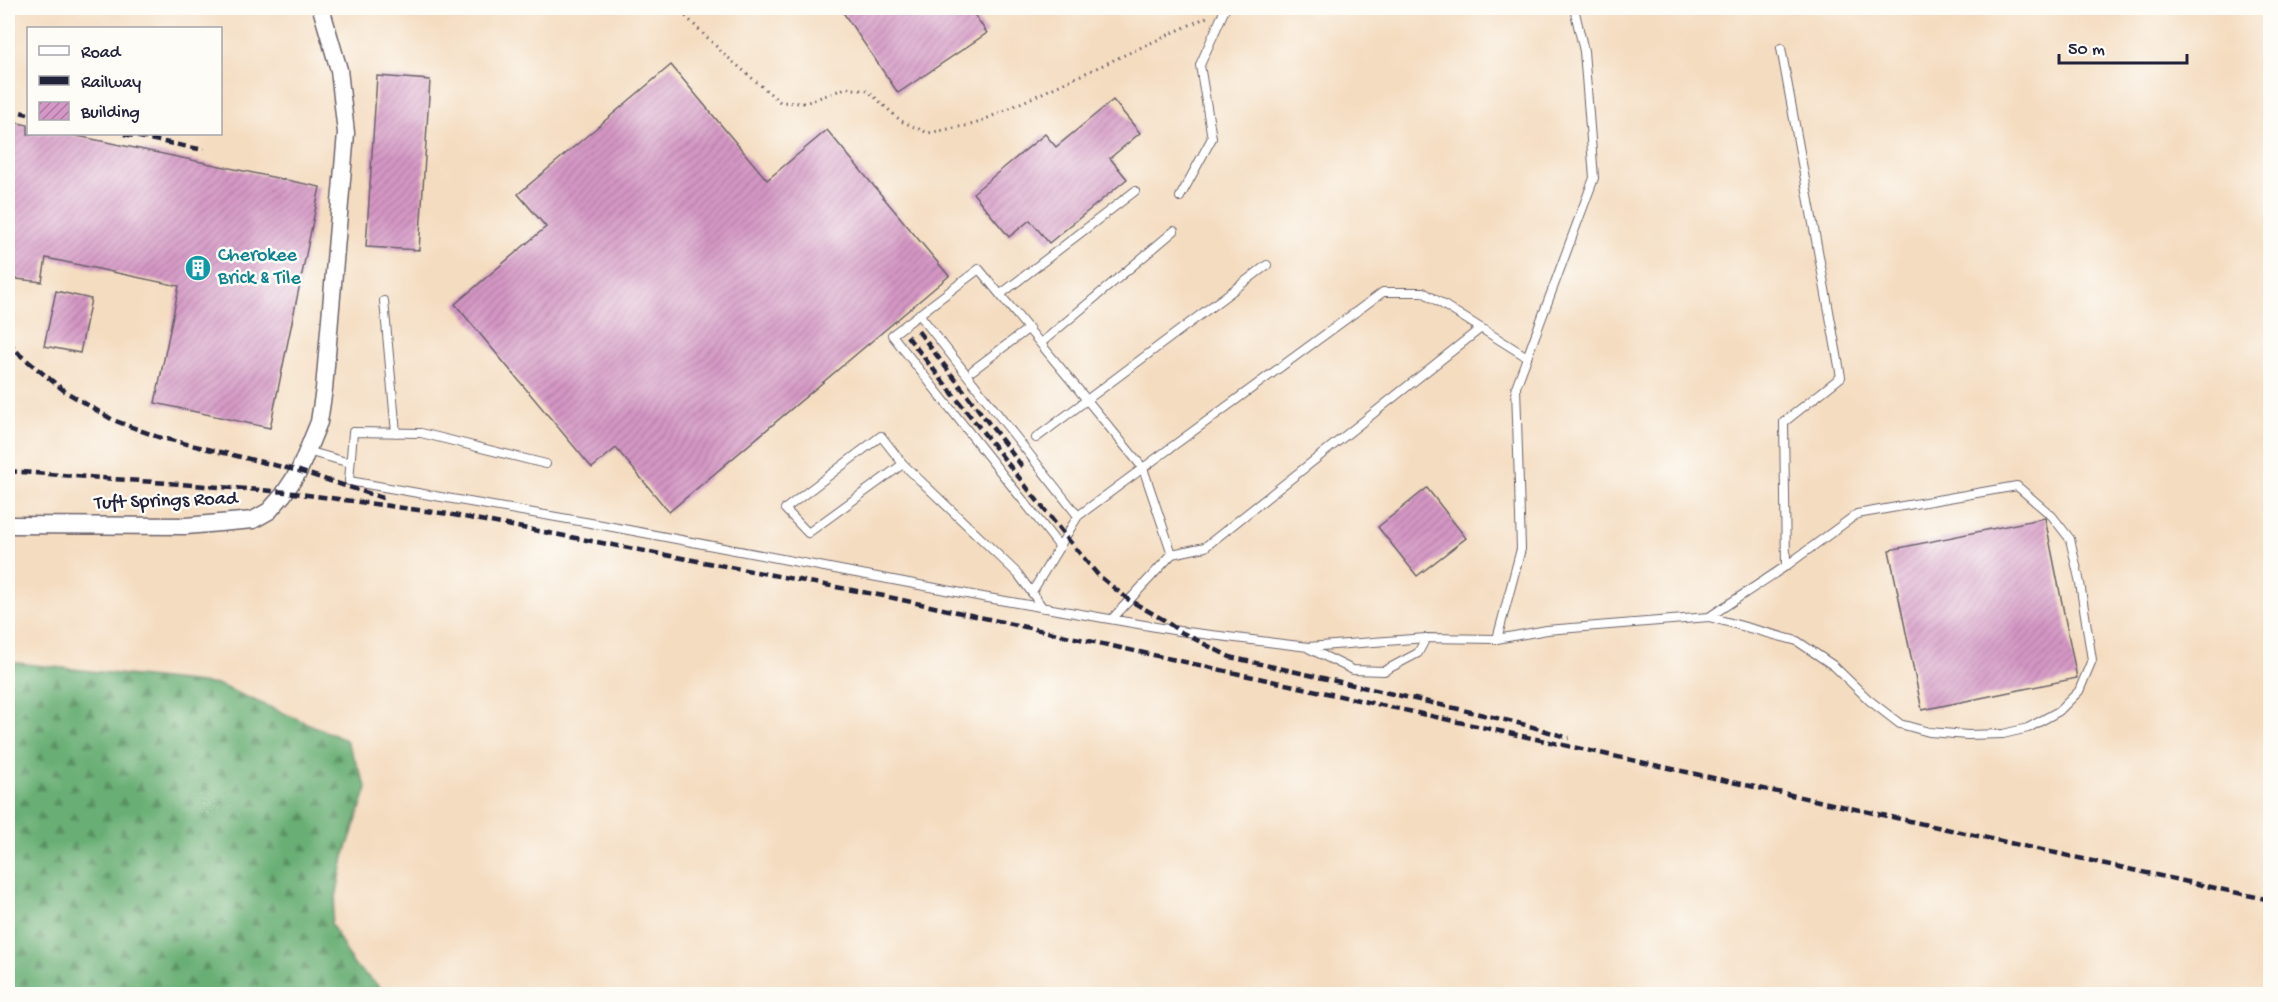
<svg xmlns="http://www.w3.org/2000/svg" width="2278" height="1002" font-family="'Gochi Hand',sans-serif">
  <style>
    .forest { fill: url(#forest-firs); stroke: #466858; stroke-width: 1.5 }
    .building { fill: url(#building-hatch) }
    .lines { fill: none; stroke-linecap: round; stroke-linejoin: round }
    .lane-casing { stroke: #6c636a; stroke-width: 10 }
    .street-casing { stroke: #6c636a; stroke-width: 19 }
    .path { stroke: #6c636a; stroke-width: 3; stroke-dasharray: 1.5 4.5; stroke-linecap: butt }
    .lane { stroke: #fff; stroke-width: 8 }
    .street { stroke: #fff; stroke-width: 16 }
    .rail { stroke: #22223b; stroke-width: 4.5; stroke-dasharray: 9 4.5; stroke-linecap: butt }
    .labels { text-anchor: middle; dominant-baseline: central; stroke-width: 5; stroke-linejoin: round; paint-order: stroke }
    .culture-label { font-size: 20px; fill: #0d838f; stroke: #fdfcf7; text-anchor: start }
    .street-label { font-size: 20px; fill: #22223b; stroke: #fdfcf7 }
  </style>
  <defs>
    <pattern id="forest-firs" width="22" height="20" patternUnits="userSpaceOnUse" patternTransform="scale(1.5)"><rect width="22" height="20" fill="#69af74"/><path d="M5 1l3.5 6h-7zM16 11l3.5 6h-7z" fill="#568e60"/></pattern>
    <pattern id="building-hatch" width="6" height="6" patternUnits="userSpaceOnUse" patternTransform="scale(1.5)"><rect width="6" height="6" fill="#d597c5"/><path d="M-1 1l2-2M0 6l6-6M5 7l2-2" fill="none" stroke="#ac7ba1"/></pattern>
  </defs>
  <rect width="100%" height="100%" fill="#fdfcf7"/>
  <filter id="ink" filterUnits="userSpaceOnUse"><feTurbulence type="fractalNoise" baseFrequency=".0167" numOctaves="2"/><feDisplacementMap in="SourceGraphic" scale="12" xChannelSelector="R" yChannelSelector="G"/><feConvolveMatrix kernelMatrix="1 2 1 2 8 2 1 2 1" color-interpolation-filters="sRGB"/></filter>
  <filter id="wash" filterUnits="userSpaceOnUse"><feTurbulence type="fractalNoise" baseFrequency=".008" numOctaves="4" result="noise"/><feDisplacementMap in="SourceGraphic" scale="24" xChannelSelector="R" yChannelSelector="G"/><feGaussianBlur stdDeviation="1.35" result="paint"/><feColorMatrix in="noise" values="0 0 0 0 0 0 0 0 0 0 0 0 0 0 0 0 0 1.4 0 .05"/><feComposite in="paint" operator="in"/></filter>
  <g filter="url(#wash)">
    <rect width="100%" height="100%" fill="#f4dcc0"/>
    <path class="forest" d="M8,662L219,685L346,740L367,788L344,857L331,923L353,964L388,994H8Z"/>
    <g id="blocks">
      <path class="building" d="M840,8H970L987,33L898,93Z
        M671,65L767,180L827,130L949,276L669,512L616,448L592,468L455,304L546,227L518,194Z
        M377,76L430,80L419,250L366,247Z
        M1113,100L1140,133L1110,158L1127,179L1049,243L1030,220L1009,237L973,193L1045,134L1056,147Z
        M8,121L28,125V134H68L320,187L270,428L155,403L179,286L46,258L42,282L8,278Z
        M56,291L91,299L80,353L44,346Z
        M1427,488L1466,538L1417,576L1378,527Z
        M2045,518L2077,678L1922,710L1889,550Z"/>
    </g>
  </g>
  <g filter="url(#ink)">
    <use href="#blocks" fill-opacity="0" stroke="#6c636a" stroke-width="1.5"/>
    <g class="lines">
      <defs>
        <path id="lane" d="M1781,48L1841,377L1784,422L1786,566
          M1180,197L1212,138L1200,65L1225,9
          M1001,294L1135,191
          M384,301L396,433
          M919,314L1078,516L1032,592
          M1041,343L1174,231
          M973,370L1029,328
          M1036,438L1267,265
          M307,451L350,463
          M546,464L421,433L353,432L349,481L602,525L988,598L1179,631L1308,647L1426,638L1497,639L1547,630L1709,617L1797,641L1834,666L1869,700L1900,724L1929,732L1968,735L2003,734L2028,728L2059,711L2079,691L2092,660L2080,583L2070,539L2052,516L2017,486L1857,514L1786,566L1709,617
          M903,464L808,533L785,509L881,436L903,464L1018,574L1043,608
          M1060,547L892,335L979,269L1143,468L1078,516
          M1172,554L1205,547L1481,328
          M1112,619L1172,554L1143,468L1383,292H1423L1527,357
          M1497,639L1521,549L1516,387L1594,178L1584,51L1574,8
          M1308,648L1353,670L1384,671L1418,653L1426,638"/>
        <path id="street" d="M8,525L186,526L253,520L269,511L283,495L299,471L319,422L324,389L346,133L339,70L321,8"/>
      </defs>
      <use href="#lane" class="lane-casing"/>
      <use href="#street" class="street-casing"/>
      <path class="path" d="M677,8L724,54L780,102L805,103L846,88L868,91L901,121L928,133L975,124L1207,17"/>
      <use href="#lane" class="lane"/>
      <use href="#street" class="street"/>
      <path class="rail" d="M8,109L28,114
        M124,134L204,150
        M918,331L1024,469
        M907,336L1066,537L1098,575L1129,600L1164,620L1179,631L1230,657L1450,707L1526,725L1569,738
        M8,341L20,355L66,392L113,420L158,437L299,471L383,498
        M8,471L286,492L448,514L884,596L2270,900"/>
    </g>
  </g>
  <defs>
    <symbol id="building-disc" viewBox="-11 -11 22 22"><circle r="9.5" fill="#0f9aa8" stroke="#fdfcf7"/><path d="M-4-6H4V6H1V3H-1V6H-4ZM-2.5-4.3h1.7v1.8h-1.7ZM.8-4.3h1.7v1.8H.8ZM-2.5-1h1.7V.8h-1.7ZM.8-1h1.7V.8H.8Z" fill="#fff"/></symbol>
  </defs>
  <g fill-rule="evenodd">
    <use href="#building-disc" x="183" y="253" width="30" height="30"/>
  </g>
  <g class="labels">
    <g class="culture-label">
      <text x="218" y="256">Cherokee<tspan x="218" dy="23">Brick &amp; Tile</tspan></text>
    </g>
    <g class="street-label">
      <text transform="translate(166 502) rotate(-2)">Tuft Springs Road</text>
    </g>
  </g>
  <rect width="2278" height="1002" fill="none" stroke="#fdfcf7" stroke-width="30"/>
  <rect x="27" y="27" width="195" height="108" fill="#fdfcf7" stroke="#a5a5ac" stroke-width="1.5"/>
  <rect x="39" y="46" width="30" height="9" fill="#ffffff" stroke="#a5a5ac" stroke-width="1.5"/>
  <text x="81" y="57" font-size="18" fill="#22223b">Road</text>
  <rect x="39" y="76" width="30" height="9" fill="#22223b" stroke="#a5a5ac" stroke-width="1.5"/>
  <text x="81" y="87" font-size="18" fill="#22223b">Railway</text>
  <rect x="39" y="102" width="30" height="18" fill="url(#building-hatch)" stroke="#a5a5ac" stroke-width="1.5"/>
  <text x="81" y="117" font-size="18" fill="#22223b">Building</text>
  <path d="M2059 54v9h128v-9" fill="none" stroke="#22223b" stroke-width="3"/>
  <text x="2068" y="54" font-size="18" fill="#22223b" stroke="#fdfcf7" stroke-width="4.5" paint-order="stroke">50 m</text>
</svg>
